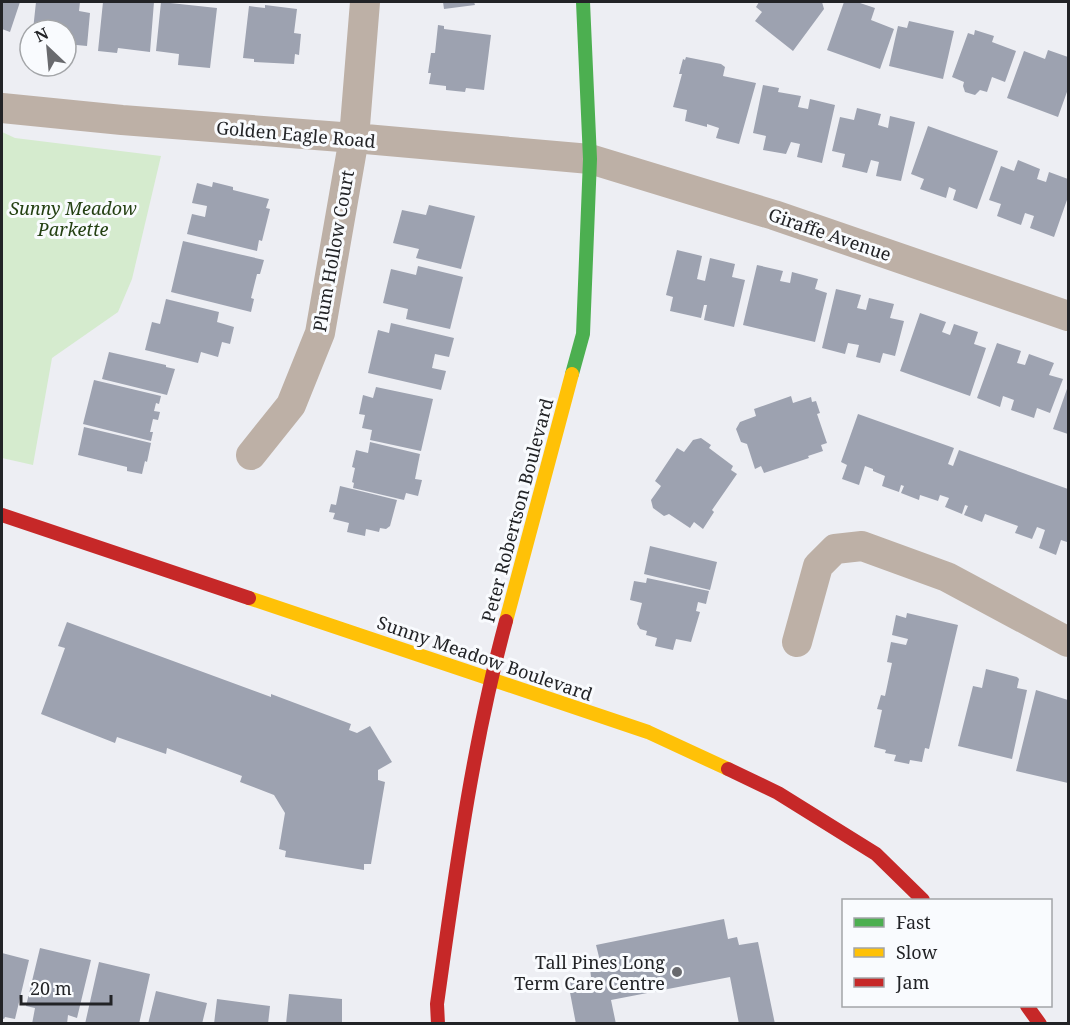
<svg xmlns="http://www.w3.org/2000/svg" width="1070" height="1025" font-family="'Noto Serif',serif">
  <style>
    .green { fill: #d5ebce }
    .building { fill: #9da2b0 }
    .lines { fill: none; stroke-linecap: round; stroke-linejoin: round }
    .street { stroke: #bdb0a6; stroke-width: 30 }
    .fast { stroke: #4caf50; stroke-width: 14 }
    .slow { stroke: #ffc107; stroke-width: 14 }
    .jam { stroke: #c62828; stroke-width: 14 }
    .poi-dot { fill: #696a6e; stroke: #f9fbfe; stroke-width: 2 }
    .labels { text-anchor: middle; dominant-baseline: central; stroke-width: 6; stroke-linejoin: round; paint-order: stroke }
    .street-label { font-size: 18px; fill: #222326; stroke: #f9fbfe }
    .park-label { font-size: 18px; font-style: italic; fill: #244012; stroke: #f9fbfe }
    .poi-label { font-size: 18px; fill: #222326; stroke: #f9fbfe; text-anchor: end }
  </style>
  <rect width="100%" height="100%" fill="#edeef3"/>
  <path class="green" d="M2,132L15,138L161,156L132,279L118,312L52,358L33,465L2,458Z"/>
  <path class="building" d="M2,2H20L10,32L2,29Z
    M36,2H80L79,11L90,13L87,46L66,44V30H33Z
    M103,2H154L150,52L118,48L117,53L98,51Z
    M161,2L217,8L210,68L178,65L179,54L156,51Z
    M443,2H474L475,5L444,9Z
    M759,2H822L824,9L793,51L755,21L762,12L756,7Z
    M844,2H857L875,8L871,20L894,29L880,69L827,50Z
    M265,5L297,9L294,33L301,34L299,55L295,54L294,64L254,62V59L243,58L249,6L265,8Z
    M909,21L954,31L943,79L889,66L898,26L907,28Z
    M438,25L444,26V29L491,35L484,90L466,88L465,92L446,90V86L429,84L431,73H428L431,53H435Z
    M975,30L994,36L992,42L1016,51L1005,82L992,77L987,92L980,90L975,95L965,92L963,86L964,82L952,77L968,33L974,35Z
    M1048,50L1068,57V89L1058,117L1007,98L1024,51L1045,59Z
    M686,57L721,64L725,67L723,76L756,83L739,144L716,138L719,128L707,124V127L685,121L687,110L673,107L682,74H679L683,59L685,60Z
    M763,85L779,88L778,92L801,96L798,107L808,109L810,99L835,105L822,163L797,157L800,144L791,142L786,154L763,150L766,136L753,133Z
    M857,108L881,114L878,125L888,128L890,116L915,122L901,181L876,176L879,162L871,160L867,173L842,167L845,154L832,151L840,117L854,120Z
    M928,126L998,151L977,209L953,200L956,190L949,187L946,198L920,189L924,179L911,174Z
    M1018,160L1040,169L1037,179L1046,182L1049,172L1068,179V197L1054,237L1030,228L1034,216L1025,213L1021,225L997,216L1001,204L989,200L1001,166L1014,171Z
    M213,182L233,187V190L269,199L266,208L270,209L262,241L259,240L257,251L187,234L192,214L205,217L207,206L192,203L197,183L212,187Z
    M429,205L475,216L461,269L416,258L419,249L393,243L402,210L426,215Z
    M183,241L264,260L260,274H257L251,298L254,299L251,312L171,292Z
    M677,250L702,256L697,279L705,281L710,258L735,264L732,277L745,280L734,327L704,320L707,305H704L701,318L670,311L673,297L666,295Z
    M757,265L783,271L780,281L790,283L792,272L818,279L815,289L827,293L815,342L743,325Z
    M418,266L463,277L450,329L406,319L408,309L383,303L391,269L416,275Z
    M836,289L861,295L857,308L866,310L869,298L894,304L890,318L904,321L895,356L883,353L880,363L856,357L859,345L848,343L845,354L822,348Z
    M166,299L219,312L217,322L234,327L230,344L222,342L218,357L201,352L198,363L145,350L152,322L160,324Z
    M920,313L946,322L942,332L950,335L954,324L978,332L974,344L986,348L970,396L900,371Z
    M391,323L454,338L449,357L435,354L432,368L446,371L441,390L368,373L378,330L389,333Z
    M997,343L1021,351L1017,363L1025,365L1029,354L1054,363L1049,375L1063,379L1050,413L1037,408L1034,418L1011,410L1014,400L1003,396L1000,407L977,398Z
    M109,352L166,365V367L175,369L167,395L102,379Z
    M94,380L161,396L159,404L156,403L154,411L160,412L158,420L153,419L150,432H153L151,441L83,424Z
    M1068,386V434L1053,429Z
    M376,387L433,399L421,451L370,440L372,430L362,428L365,415L359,414L363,395L373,398Z
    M791,396L793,403L811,397L812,402L816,401L820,413L817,414L827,443L821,445L823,451L808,456L809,458L764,473L761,466L755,469L747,444L741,442L736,429L740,422L756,416L754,409Z
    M858,414L954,448L948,464L953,466L959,450L1068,489V537L1067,542L1061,540L1056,555L1039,548L1045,530L1037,527L1032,539L1015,533L1018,526L985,514L982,522L964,515L968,506L965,505L962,514L945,507L949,498L940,495L938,501L920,495L919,500L901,493L904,486L901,485L899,492L882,486L885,476L873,471V469L865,466L859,485L842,479L847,465L841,462Z
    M84,427L151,443L147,462L145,461L142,474L127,471V467L78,455Z
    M701,438L711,445L709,448L733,466L731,470L737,474L712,510L714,512L703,529L694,522L690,528L669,514L664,516L653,508L651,500L661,486L655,481L677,448L684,452L693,440Z
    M370,442L420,454L415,479L422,480L418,496L406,493L404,500L353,488L354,483L352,482L355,468L352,467L356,450L368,453Z
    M340,486L397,500L390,526L386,529L380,528L379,532L366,529L365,536L347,532L349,523L333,519L335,513L329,512L331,504L336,505Z
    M650,546L717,562L710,590L644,574Z
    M647,578L709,591L706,604L698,602L696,611L700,612L691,642L676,639L673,650L655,646L657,638L646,635L647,631L640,629L637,624L642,603L630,600L634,581L646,583Z
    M907,613L958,625L929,749L925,748L922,762L910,760L909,764L894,761L896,755L885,753L886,750L874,747L882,710L877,709L881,695L885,696L892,663L887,662L891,642L906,645L908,639L892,635L896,615L906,618Z
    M67,622L271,697V694L351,724L349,730L357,733L370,726L392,762L378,770V780L385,782L371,864H364V870L285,857L286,851L279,849L285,813L274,795L240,782L242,776L167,748L166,754L117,737L115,743L41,714L65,648L58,646Z
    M986,669L1017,677L1019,679L1017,688L1027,690L1012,759L958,746L973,686L982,688Z
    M1036,690L1068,700V783L1016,771Z
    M724,919L728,939L737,937L739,945L758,942L775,1024H739L730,977L611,1000L616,1024H576L568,982L591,977L590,968L601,965L596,945Z
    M40,948L91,960L77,1018L68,1015L67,1024H32L35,1008L26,1006Z
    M2,953L29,960L15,1019L5,1017L4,1019L2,1018Z
    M99,962L150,974L139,1024H85Z
    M156,991L207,1003L202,1024H148Z
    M289,994L342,999V1024H286Z
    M217,999L270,1006L268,1024H214Z"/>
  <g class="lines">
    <path class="street" d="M2,108L122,120L354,138L590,159L774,215L1068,316
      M251,455L291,405L320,333L354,138L365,2
      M797,642L818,566L835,549L862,546L947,577L1068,642"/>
    <path class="fast" d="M572,374L583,334L590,159L583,2"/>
    <path class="slow" d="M249,598L648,732L728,769
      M506,621L572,374"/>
    <path class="jam" d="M2,515L249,598
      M728,769L778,793L876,854L923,900
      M1027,1006L1040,1024
      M438,1024L437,1004C455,876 472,746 506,621"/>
  </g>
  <circle class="poi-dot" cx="677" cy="972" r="6"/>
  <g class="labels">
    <g class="street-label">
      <text transform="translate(296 134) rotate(5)">Golden Eagle Road</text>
      <text transform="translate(830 234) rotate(19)">Giraffe Avenue</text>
      <text transform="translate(333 251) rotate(-80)">Plum Hollow Court</text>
      <text transform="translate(517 510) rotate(-75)">Peter Robertson Boulevard</text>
      <text transform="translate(485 658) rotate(19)">Sunny Meadow Boulevard</text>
    </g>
    <g class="park-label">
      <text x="73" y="208">Sunny Meadow<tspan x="73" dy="21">Parkette</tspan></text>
    </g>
    <g class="poi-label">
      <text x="665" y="962">Tall Pines Long<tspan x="665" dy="21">Term Care Centre</tspan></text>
    </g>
  </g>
  <rect width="1070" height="1025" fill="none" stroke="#222326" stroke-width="6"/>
  <rect x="842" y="899" width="210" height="108" fill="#f9fbfe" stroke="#a3a5a8" stroke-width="1.5"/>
  <rect x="854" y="918" width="30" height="9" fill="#4caf50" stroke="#a3a5a8" stroke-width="1.5"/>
  <text x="896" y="929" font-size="18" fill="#222326">Fast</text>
  <rect x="854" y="948" width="30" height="9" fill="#ffc107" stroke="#a3a5a8" stroke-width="1.5"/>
  <text x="896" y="959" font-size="18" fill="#222326">Slow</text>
  <rect x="854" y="978" width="30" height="9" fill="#c62828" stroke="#a3a5a8" stroke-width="1.5"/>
  <text x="896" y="989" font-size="18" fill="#222326">Jam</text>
  <g transform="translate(48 48) rotate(334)"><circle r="28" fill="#f9fbfe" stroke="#a3a5a8" stroke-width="1.5"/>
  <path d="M0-4.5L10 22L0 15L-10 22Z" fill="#696a6e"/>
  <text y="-9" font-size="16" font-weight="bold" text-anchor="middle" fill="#222326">N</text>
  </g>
  <path d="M21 995v9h90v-9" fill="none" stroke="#222326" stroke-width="3"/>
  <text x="30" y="995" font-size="18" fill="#222326" stroke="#f9fbfe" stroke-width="4.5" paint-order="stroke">20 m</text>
</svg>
